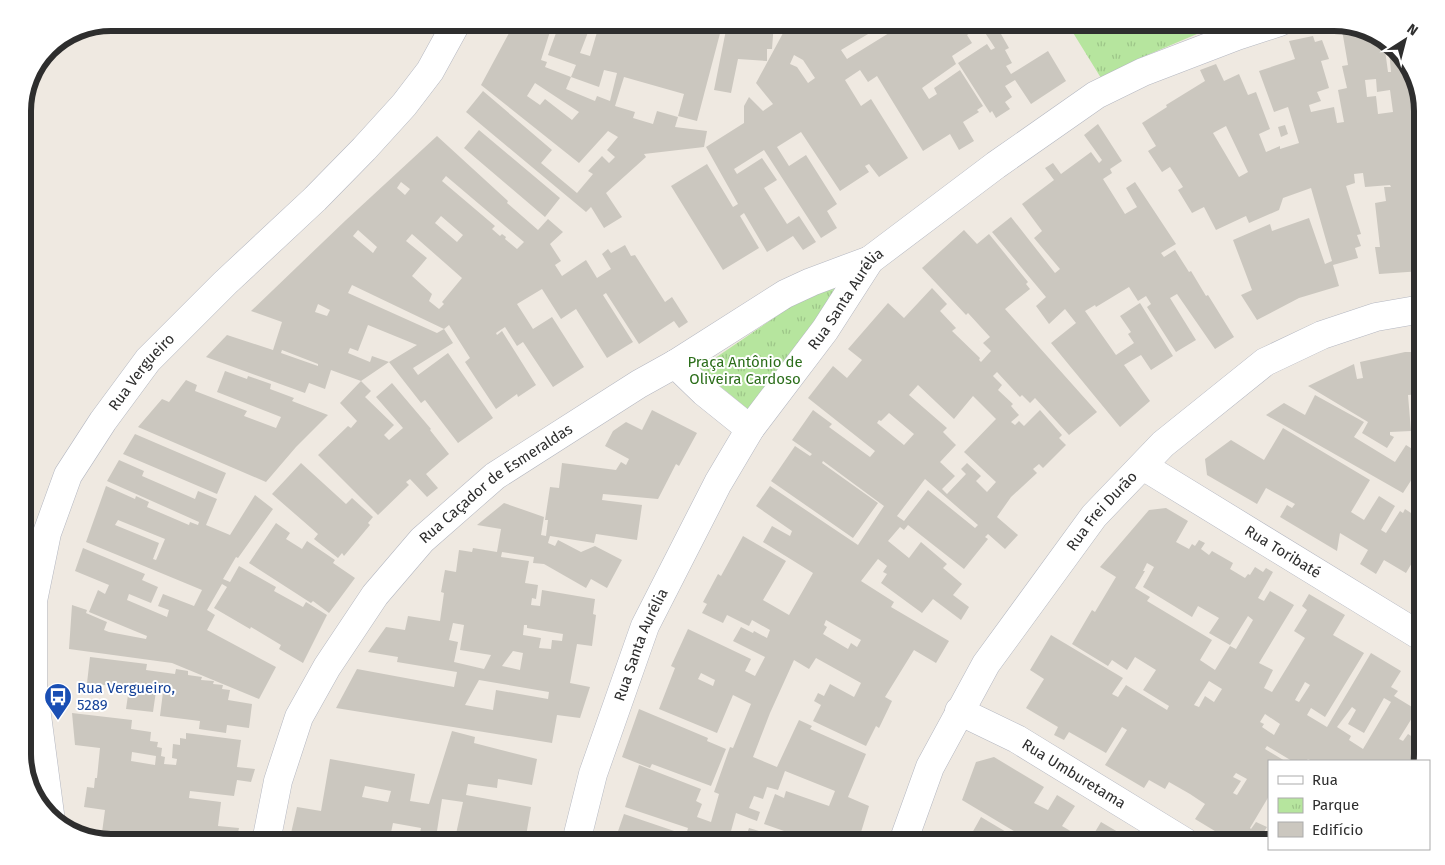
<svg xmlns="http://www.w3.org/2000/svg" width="1445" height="865" font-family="'Fira Sans',sans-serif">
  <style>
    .park { fill: url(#park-tufts) }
    .building { fill: #cbc7bf; fill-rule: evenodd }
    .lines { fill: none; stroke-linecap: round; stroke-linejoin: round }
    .minor-casing { stroke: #b4b7c1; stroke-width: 29 }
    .secondary-casing { stroke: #b4b7c1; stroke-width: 29 }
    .minor { stroke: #fff; stroke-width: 28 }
    .secondary { stroke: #fff; stroke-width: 28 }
    .labels { text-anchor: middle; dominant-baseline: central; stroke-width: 4; stroke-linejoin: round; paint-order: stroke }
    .street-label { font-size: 15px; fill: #2e2e2e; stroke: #fff }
    .park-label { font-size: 15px; fill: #2c6e1b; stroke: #fff }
    .transit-label { font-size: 15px; fill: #164399; stroke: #fff; text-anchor: start }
    .rim { fill: none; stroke: #2e2e2e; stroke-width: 6 }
  </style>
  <defs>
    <pattern id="park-tufts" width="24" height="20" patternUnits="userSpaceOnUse" patternTransform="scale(1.25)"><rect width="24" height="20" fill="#b6e59e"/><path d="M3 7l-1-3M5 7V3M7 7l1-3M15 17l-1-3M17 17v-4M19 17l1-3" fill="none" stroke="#9dc588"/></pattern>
  </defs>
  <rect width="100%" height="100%" fill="#efe9e1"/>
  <path class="park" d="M1067,23H1223L1145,56L1101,78Z
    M844,286L749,410L699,369L809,294Z"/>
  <path class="building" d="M515,22H553L541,60L547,62L545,67L571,77L566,89L595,101L597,96L610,101L617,73L604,70L599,87L571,77L576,65L548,55L560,22H592L580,53L590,56L600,22H723L697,121L678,116L684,94L624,77L615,106L635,112L633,118L653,124L657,111L678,117L675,127L707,131L704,147L644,154L646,157L606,193L622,217L604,228L591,207L586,212L466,112L483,91L552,150L541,163L577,193L593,174L588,171L602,156L609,163L615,157L607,150L618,137L608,131L579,163L481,85ZM535,83L579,112L572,120L545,99L540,105L527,96Z
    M735,22H774L772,49H767V61L738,59L731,93L714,90L727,25H734Z
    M789,22H878L880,27L841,50L847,59L889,33L886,22H974L977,28L967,35L972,43L952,56L956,64L922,88L929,99L937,94L934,88L960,70L983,106L977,110L979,112L963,122L974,141L959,150L950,134L923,151L877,76L868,82L860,70L845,80L861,106L871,99L908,158L879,177L869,164L865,166L869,172L840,191L801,132L777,147L789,166L806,155L837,204L827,211L837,228L821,238L764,150L734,169L737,174L762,158L777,180L764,188L787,224L799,216L816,242L803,250L793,236L767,252L744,213L740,216L759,248L723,270L671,186L707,164L733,207L738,204L706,147L744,123V106L749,97L763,111L773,104L756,83ZM794,55L803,60L815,78L808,83L797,67L790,64Z
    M978,22H1020L1001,34L1009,48L1005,50L1012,63L1006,66L1011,74L1048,51L1066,81L1031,104L1015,80L1005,86L1012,97L1005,102L1010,109L996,118L992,111L990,113L958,63L987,44L991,50L995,48Z
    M1355,28L1378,35L1410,67L1422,106V271L1379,274L1375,247H1380L1375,203L1386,201L1384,187H1391L1390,185L1365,187L1363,173L1354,174L1355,183L1346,186L1361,234L1357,235L1361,246L1355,248L1358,258L1333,265L1339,286L1299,298L1257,320L1241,295L1252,290L1233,240L1270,224L1272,231L1309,218L1325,264L1332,261L1311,188L1283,198L1279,210L1249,223L1246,216L1216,230L1204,207L1192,213L1178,190L1183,187L1170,167L1162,172L1148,151L1156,146L1142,123L1167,107L1166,105L1205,81L1200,70L1216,64L1224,81L1239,74L1248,95L1256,92L1270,129L1259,134L1266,152L1280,146V149L1299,143L1288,107L1274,112L1259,71L1295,59L1289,41L1313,36L1315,42L1322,40L1329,59L1321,61L1329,88L1317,92L1321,101L1309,105L1311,112L1334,107L1337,123L1344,122L1338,90L1347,88L1342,66L1348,65L1342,30ZM1385,50H1389L1391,72H1388ZM1376,79L1377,92L1390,90L1393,112L1378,114L1376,96L1367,97L1365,80ZM1226,126L1248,172L1239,177L1213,133Z
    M1098,124L1122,161L1110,169L1112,173L1103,179L1125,214L1137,207L1126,188L1135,182L1176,244L1161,253L1164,257L1175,250L1189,272L1191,271L1206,296L1208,295L1234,337L1215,349L1177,294L1170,298L1196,340L1176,352L1147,307L1151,304L1146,296L1138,301L1129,287L1096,307L1095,305L1085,311L1116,355L1134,343L1128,334L1131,332L1120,316L1140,303L1173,356L1151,370L1141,355L1124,365L1150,401L1120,427L1051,343L1076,323L1065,309L1049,324L1036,306L1046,297L992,232L1011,217L1055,273L1060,269L1034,238L1042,231L1022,204L1054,180L1045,168L1053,163L1061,174L1091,152L1099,163L1102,160L1084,135Z
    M1285,125L1288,134L1281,137L1278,127Z
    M479,130L560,198L545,217L464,148Z
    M437,136L508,201L507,203L538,230L548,219L563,232L550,244L561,261L555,265L562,276L586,260L597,278L611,269L602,254L608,249L611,253L625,245L631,256L635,255L665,302L672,297L688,322L679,328L674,321L639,344L606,293L603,295L633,342L607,358L576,309L561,319L542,289L517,304L533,329L552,317L584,367L553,387L523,342L517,346L505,327L496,333L497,335L502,331L536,385L518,397L517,394L496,409L465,362L470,358L449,325L444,329L352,285L348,293L437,333L444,329L453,343L413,368L418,375L448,353L493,418L458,443L425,400L421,403L389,362L361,381L371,391L365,397L394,425L384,435L389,440L403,428L376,397L392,383L431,429L430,430L449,454L426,474L438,488L427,497L410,479L406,482L409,485L378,515L318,455L348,426L351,428L357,421L340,403L361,381L331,370L325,389L309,383L305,393L206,357L227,335L273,350L282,322L251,311L346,220ZM446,176L524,242L517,249L505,239L506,237L502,234L500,236L492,229L495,226L442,181ZM401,182L410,189L405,195L397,188ZM441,216L463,235L457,242L435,223ZM358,230L377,247L373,253L353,236ZM412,234L462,278L442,302L444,304L439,309L429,301L432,294L412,276L427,258L406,241ZM318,304L330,310L327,316L315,312ZM368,325L417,345L389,362L372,356L370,362L348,353L350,348L358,351ZM282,350L318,364V366L281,353Z
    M964,230L977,244L989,234L1028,282L1026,284L1030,289L1005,309L1097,412L1069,435L1035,398L1030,403L1022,395L1020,397L997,372L993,376L1002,385L998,390L1013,404L1011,406L1019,415L1011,422L1015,425L1019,421L1024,426L1040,410L1062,435L1059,438L1066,445L1043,468L1039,464L1033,469L1037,473L1011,497L997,517L1018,535L1005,549L988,534L985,537L988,539L964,569L908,525L904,530L900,527L888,541L909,558L921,542L947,564L943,568L962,584L953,595L969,607L961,620L933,599L922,613L881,583L887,574L883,572L887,566L878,559L861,581L894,602L891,607L949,641L936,663L914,650L885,697L892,701L879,728L876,726L866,746L813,721L821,705L814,701L818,693L824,696L830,684L854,697L861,683L816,658L809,669L794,660L770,713L753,757L777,767L799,720L812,726L810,729L866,754L848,797L869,806L858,842H802L804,838L764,824L775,794L784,798L786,791L829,806L835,791L785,771L778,790L767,787L763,799L754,796L749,808L760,812L757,821L736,813L728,842H633L616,837L624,814L686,835L688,828L625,807L639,765L701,789L696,801L702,804L697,817L711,822L719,794L714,792L730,747L733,748L751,704L733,695L717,733L659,709L675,668L671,666L688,629L751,659L745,671L755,676L765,657L733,641L741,627L753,633L754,631L767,638L770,630L752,620L749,626L727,615L723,623L702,613L707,604L703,602L718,574L721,576L743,536L786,561L763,600L789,615L813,573L763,542L772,526L790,536L792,531L756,506L770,486L858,545L884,506L823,461L822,463L878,503L853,538L771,481L795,446L810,456L812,454L792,440L813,410L832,424L829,427L870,457L875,451L808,398L833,366L847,378L862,360L848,349L888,303L904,318L932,288L947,304L940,311L956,328L952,331L980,358L979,360L981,362L991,351L983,343L990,337L968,313L966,315L922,268ZM918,385L954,419L973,396L996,419L964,452L996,482L987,492L976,481L981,476L967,463L961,469L966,474L947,494L942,489L955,476L940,462L956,445L943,432L947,428L909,395ZM889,413L914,434L904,445L877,423L879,420L881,421ZM925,479L978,525L975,528L928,490L904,521L897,516ZM826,620L861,640L857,647L851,643L848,649L823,634L827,627L824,625ZM701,673L715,680L713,686L698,679Z
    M1405,352H1422V412H1421L1420,394L1408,395L1411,431L1390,432V435L1394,437L1387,448L1362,433L1368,422L1308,386L1354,364L1357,379L1363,378L1360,362Z
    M225,371L247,379L248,376L271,384L270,389L294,398L292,401L328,415L296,447L266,482L138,427L162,399L169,402L186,380L197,385L195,391L247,411L244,416L276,428L281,417L217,392Z
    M1315,395L1364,422L1354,437L1395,462L1406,445L1422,455V486L1412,479L1403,493L1266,415L1284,403L1305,415Z
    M652,410L697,433L679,466L676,464L658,499L603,494L602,500L642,505L637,540L596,534L594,543L550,536L548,543L555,546L558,540L581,552L595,546L622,560L607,588L591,579L586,588L544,564L533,563L534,557L502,552L501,557L529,561L525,583L538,585L536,599L532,598L531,605L540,606L542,590L595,599L593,614L596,615L592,646L577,644L570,683L590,687L580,718L557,715L552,743L336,708L357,669L454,687L457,672L397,662L398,657L368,652L386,627L405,630L408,616L440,621L444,593L441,592L445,570L456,572L459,550L472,552L473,548L497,552L501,529L477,525L504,503L544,517L541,535L546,536L548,520H545L550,487L559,488L562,463L616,470L621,462L626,465L629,459L605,446L613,431L626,422L642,430ZM453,623L464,625L460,650L491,655L484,669L454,662L458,642L449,640ZM524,625H527V628L563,634L562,641L552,640L551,649L539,648L541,638L523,635ZM513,651L523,653L520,670L502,666ZM479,680L549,692L548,699L496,690L493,710L465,705Z
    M1283,428L1370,480L1351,512L1364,520L1379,496L1395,506L1381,530L1386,533L1400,511L1403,513L1405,509L1411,513L1422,495V546L1406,573L1384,560L1376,574L1360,564L1368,550L1340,533L1337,551L1280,517L1287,505L1292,508L1295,504L1266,488L1257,504L1207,475L1205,459L1231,440L1264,460Z
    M135,434L226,473L217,494L123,454Z
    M119,460L144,471L142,476L195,499L198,491L217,499L206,525L230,535L255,495L273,509L238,558L236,557L223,579L230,582L239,566L276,587L274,591L303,607L306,602L327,615L303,663L279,649L281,645L251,627L250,629L214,608L227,587L222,584L207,610L215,615L207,630L276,667L259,699L172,663L69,649L72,605L87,610L86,613L107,622L104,630L109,632L146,639L147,636L89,612L98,590L105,594L109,585L75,571L83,548L145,574L142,580L158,587L151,603L129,594L127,600L167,617L169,610L158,606L163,594L194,606L202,590L86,542L106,486L135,499L136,496L149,502L147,507L189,525L190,522L198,525L199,522L107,481ZM118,520L165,539L156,560L153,559L159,543L115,525Z
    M301,463L346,504L352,498L373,517L368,523L370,525L344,556L342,553L338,558L314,539L318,534L272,494Z
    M1166,508L1188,521L1176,542L1189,549L1192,544L1195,546L1199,540L1205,543L1201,549L1209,555L1212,551L1233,563L1230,569L1245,578L1248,574L1250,575L1255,567L1263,572L1266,568L1273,572L1258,598L1264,601L1270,591L1294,605L1259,663L1273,670L1264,688L1272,692L1305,638L1294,631L1307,610L1302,606L1309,594L1345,615L1333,635L1364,653L1325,717L1311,708L1307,715L1327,727L1371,653L1401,671L1391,687L1398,691L1394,696L1417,710L1399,739L1403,741L1408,734L1422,743L1420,748L1422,749L1420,761H1312L1308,759L1306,761H1292L1267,746L1265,749L1285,761H1269V796L1250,828L1251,829L1256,822L1267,827L1258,842H1233L1195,819L1205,804L1190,794L1169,782L1165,789L1149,780L1144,788L1105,765L1127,730L1122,727L1106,753L1069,732L1064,740L1054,735L1058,727L1026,708L1044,679L1030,670L1051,635L1123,678L1112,694L1118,697L1126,685L1167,710L1169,706L1143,690L1156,670L1135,657L1127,670L1112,660L1108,666L1072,644L1092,610L1095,612L1116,577L1100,567L1149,510ZM1147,563L1154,567L1143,587L1192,617L1198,606L1219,618L1209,633L1230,645L1248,616L1253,620L1236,649L1230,646L1215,670L1200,660L1212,640L1147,601L1150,597L1135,588L1145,571H1143ZM1209,681L1222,689L1214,702L1205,696L1199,707L1194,705ZM1305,682L1310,685L1299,702L1295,700ZM1384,698L1391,702L1363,749L1349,740L1351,736L1337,727L1352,707L1356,710L1348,724L1364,733ZM1265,714L1280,724L1274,735L1262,727L1264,724L1260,722ZM1236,773L1247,779L1237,795L1233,793L1241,781L1233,777Z
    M276,523L290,533L286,539L302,549L307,541L335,560L333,563L355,578L329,613L313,601L311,603L249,563Z
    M90,657L147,664L146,670L175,674L176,669L188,671V675L202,677L201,680L214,681L213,684L223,685L222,689L230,690L228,700L252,704L249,728L227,725L226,733L199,729L200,721L160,716L163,692L156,691L153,712L126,709L129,688L87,683Z
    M639,709L708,738L707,741L726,749L711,786L652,764L650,768L622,757Z
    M72,713L132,720L131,729L151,732L150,741L158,742L157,747L162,748L161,756L165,757L164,764L176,765L177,759L172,758L173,744L180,745V738L186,739V733L241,740L237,767L255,769L251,782L237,780L234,796L190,791L189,798L221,802L218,826L239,828L236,842H173L154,839L155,834L149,833L147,842H111L101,840L105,810L84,807L87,787L94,788L95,778H97L100,748L75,745ZM132,752L156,756L155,765L131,761Z
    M452,731L475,737L474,743L537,759L532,785L498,779L497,788L468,784L466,795L531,807L525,842H503L483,839V842H418L421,828L393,823L389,842H289L297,807L321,811L330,759L415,774L410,801L429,804ZM365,786L391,791L388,802L362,797ZM442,799L463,802L456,834L437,831Z
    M994,757L1044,787L1034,803L1048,810L1057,795L1075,806L1062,826L1089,842L1101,822L1135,842H1028L1029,840L962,800L976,762Z
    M981,817L1023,842H967Z
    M749,828L795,842H744Z"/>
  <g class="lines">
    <defs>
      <g id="minor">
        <path d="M675,364L704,392L750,429"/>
        <path id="s1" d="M1143,466L1422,637"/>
        <path id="s2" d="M959,711L1017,739L1185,842"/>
        <path id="s3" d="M266,842L278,781L299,717L327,667L375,595L422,540L495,476L639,384L675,364L785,294L811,282L870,260"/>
        <path id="s4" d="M576,842L593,774L645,626L718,483L750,429L825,330L870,260L996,165L1096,95L1143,72L1237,36L1280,22"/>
        <path id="s5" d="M903,842L930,767L986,664L1094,516L1163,444L1265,362L1322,335L1376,317L1422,309"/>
      </g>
      <g id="secondary">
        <path id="s6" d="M50,814L33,685V601L47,533L68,475L103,421L148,360L225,283L315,199L364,149L404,105L430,71L457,22"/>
      </g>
    </defs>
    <use href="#minor" class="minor-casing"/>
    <use href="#secondary" class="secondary-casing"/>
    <use href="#minor" class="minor"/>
    <use href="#secondary" class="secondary"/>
  </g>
  <defs>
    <symbol id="bus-pin" viewBox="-11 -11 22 30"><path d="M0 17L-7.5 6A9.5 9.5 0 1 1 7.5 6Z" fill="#1a4fb4" stroke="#fff"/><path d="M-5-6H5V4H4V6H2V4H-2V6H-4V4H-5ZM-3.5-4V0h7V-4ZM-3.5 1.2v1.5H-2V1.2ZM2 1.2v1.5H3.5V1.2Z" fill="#fff"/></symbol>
  </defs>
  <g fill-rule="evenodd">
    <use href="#bus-pin" x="42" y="681" width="32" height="43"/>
  </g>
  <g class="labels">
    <g class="street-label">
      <text stroke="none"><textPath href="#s4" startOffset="612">Rua Santa Aurélia</textPath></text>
      <text stroke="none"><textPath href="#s6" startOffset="472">Rua Vergueiro</textPath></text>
      <text stroke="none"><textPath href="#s3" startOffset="439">Rua Caçador de Esmeraldas</textPath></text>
      <text stroke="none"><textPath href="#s5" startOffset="389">Rua Frei Durão</textPath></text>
      <text stroke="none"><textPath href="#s1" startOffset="164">Rua Toribaté</textPath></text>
      <text stroke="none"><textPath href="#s4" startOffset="208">Rua Santa Aurélia</textPath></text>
      <text stroke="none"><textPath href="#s2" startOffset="131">Rua Umburetama</textPath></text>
    </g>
    <g class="park-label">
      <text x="745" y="362">Praça Antônio de<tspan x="745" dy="17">Oliveira Cardoso</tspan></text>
    </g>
    <g class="transit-label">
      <text x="77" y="688">Rua Vergueiro,<tspan x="77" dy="17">5289</tspan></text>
    </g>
  </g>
  <path d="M0 0H1445V865H0ZM111 31H1334A80 80 0 0 1 1414 111V754A80 80 0 0 1 1334 834H111A80 80 0 0 1 31 754V111A80 80 0 0 1 111 31Z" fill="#fff" fill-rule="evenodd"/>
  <path class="rim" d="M111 31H1334A80 80 0 0 1 1414 111V754A80 80 0 0 1 1334 834H111A80 80 0 0 1 31 754V111A80 80 0 0 1 111 31Z"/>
  <rect x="1268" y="760" width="162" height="90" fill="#ffffff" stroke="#ababab"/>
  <rect x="1278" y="776" width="25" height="8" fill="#ffffff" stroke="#ababab"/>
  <text x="1312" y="785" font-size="15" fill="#2e2e2e">Rua</text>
  <rect x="1278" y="798" width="25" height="15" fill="url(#park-tufts)" stroke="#ababab"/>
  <text x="1312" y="810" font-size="15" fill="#2e2e2e">Parque</text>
  <rect x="1278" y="822" width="25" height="15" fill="#cbc7bf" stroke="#ababab"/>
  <text x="1312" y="835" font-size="15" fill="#2e2e2e">Edifício</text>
  <g transform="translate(1405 40) rotate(36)" stroke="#ffffff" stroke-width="4" paint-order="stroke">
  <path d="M0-4L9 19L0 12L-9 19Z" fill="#2e2e2e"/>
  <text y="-8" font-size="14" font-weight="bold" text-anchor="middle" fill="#2e2e2e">N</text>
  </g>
</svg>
